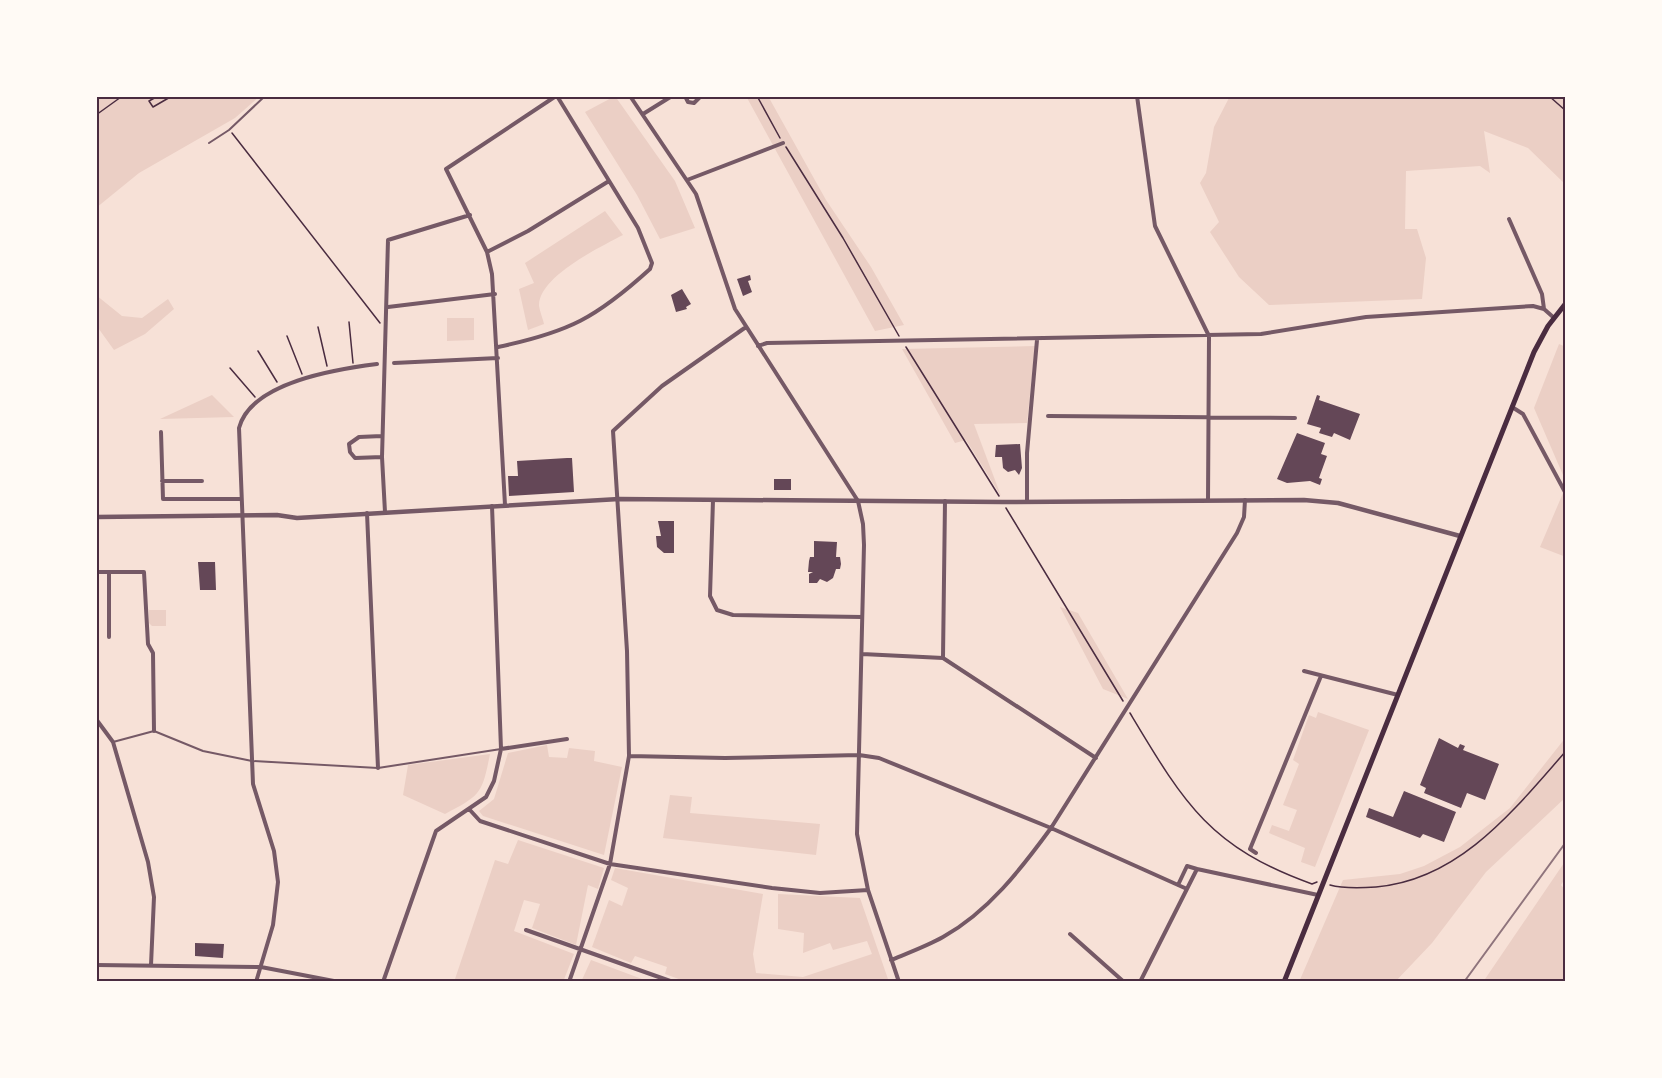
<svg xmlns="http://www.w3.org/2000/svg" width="1662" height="1078" font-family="Quicksand,sans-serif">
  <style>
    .green { fill: #ebcfc5 }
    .building { fill: #644757 }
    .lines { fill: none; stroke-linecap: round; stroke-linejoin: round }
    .path { stroke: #4a2c40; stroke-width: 1.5 }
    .service { stroke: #755966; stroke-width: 2 }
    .minor { stroke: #755966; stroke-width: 4 }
    .tertiary { stroke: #755966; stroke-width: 4.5 }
    .secondary { stroke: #4a2c40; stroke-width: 5 }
    .rail { stroke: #8f747c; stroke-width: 2 }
    .neatline { fill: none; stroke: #4a2c40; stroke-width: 2 }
  </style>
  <rect width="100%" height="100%" fill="#f7e1d7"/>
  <path class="green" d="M96,96H260L235,118L139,173L96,208Z
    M615,96L675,181L695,228L660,239L637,195L585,112Z
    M746,96H768L826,200L871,267L904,325L875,331Z
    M1230,96H1562L1566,100V185L1528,148L1484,131L1490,173L1480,166L1406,171L1405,229H1417L1426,258L1422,299L1269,305L1239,277L1210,232L1219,222L1200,183L1206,173L1214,127Z
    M605,211L623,235C600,247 538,277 539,306C540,312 543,319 544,324L528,330L519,289L534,283L525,263Z
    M96,295L122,316L142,318L168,299L174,309L145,334L114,350L96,325Z
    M447,318H474V340L447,341Z
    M1559,344L1566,347V482L1534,408Z
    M1035,346L1027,423L974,424L1001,496L966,440L955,443L902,349Z
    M212,395L234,417L160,419Z
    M1566,486V557L1540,547Z
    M1060,607L1078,613L1128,699L1103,689Z
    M149,610H166V626H152L149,623Z
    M1318,712L1369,730L1315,867L1301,862L1305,848L1269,833L1272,825L1289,831L1297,810L1283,805L1299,764L1293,760L1309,715L1316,718Z
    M1566,737V797L1486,872L1432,943L1395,982H1299L1343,880L1400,874L1424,866L1460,847L1510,808Z
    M547,745L549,757L567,758L569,748L595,751L594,761L622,767L604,855L483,816L479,811L494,799L508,753Z
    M490,754C482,794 481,795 445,814L403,795L408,765Z
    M670,795L692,797L690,813L820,824L816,855L663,838Z
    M518,840L604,868L598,889L588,885L576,945L532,928L540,904L524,900L514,931L574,954L563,982H454L495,860L508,864Z
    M1566,860V877L1561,885L1566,891L1564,925L1566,927V982H1483Z
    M615,868L763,894L753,954L756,973L803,977L872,954L867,941L833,950L830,943L803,953L804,933L778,929V894L860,898L889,982H687L665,974L667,967L635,956L631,963L592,947L609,900L622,906L628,888L611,880Z
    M591,960L650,982H581Z"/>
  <path class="building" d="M750,275L751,280L748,281L752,292L743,296L737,279Z
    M682,289L691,304L686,307L687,309L676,312L671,295Z
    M1317,395L1320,396L1319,400L1360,414L1350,440L1334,433L1332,437L1319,433L1321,428L1307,424Z
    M1297,433L1325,443L1321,454L1327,456L1319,478L1322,479L1320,485L1310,481L1287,483L1277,479Z
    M1020,444L1022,468L1019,475L1015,470L1008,472L1003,468L1002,457H995L996,445Z
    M567,458H572L574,492L509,496L508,476H518L517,461Z
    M774,479H791V490H774Z
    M658,521H674V553H664L657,547L656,536H661Z
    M814,541L837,542L836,557H840L841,564L840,569H836L833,578L827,582L820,579L817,583H809V574L813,572H808L809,561L810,557H814Z
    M198,562H215L216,590H200Z
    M1439,738L1458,748L1460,744L1465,746L1463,750L1499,764L1485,800L1467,793L1461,808L1424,793L1426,788L1420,785Z
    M1404,791L1456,812L1444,842L1423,834L1420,838L1366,817L1369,808L1393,817Z
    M195,943L224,944L223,958L195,956Z"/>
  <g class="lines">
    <path class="path" d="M158,96L149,101L153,107L172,96
      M757,96L780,138
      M1549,96L1566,111
      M96,97L98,96
      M96,115L121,97L128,96
      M232,133L380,323
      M786,147L843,238L899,336
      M349,322L353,363
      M318,327L327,366
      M287,336L302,374
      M906,347L999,496
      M258,351L277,382
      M230,368L255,397
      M1006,508L1123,701
      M1130,713C1184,803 1209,847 1312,884L1317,882
      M1330,885C1344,889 1361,888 1376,887C1460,880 1514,810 1566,751"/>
    <path class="service" d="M209,143L229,130L265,96
      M113,742L154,731L203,751L252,761L378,768L501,749"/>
    <path class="minor" d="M630,96L696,194L735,309L858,501L863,524L864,545L857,834L868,890L899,982
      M685,96L688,102L694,103L701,96
      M1137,96L1155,226L1209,336L1208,500
      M643,114L672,96
      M687,180L783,143
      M1509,219L1542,294L1544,309
      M487,252L528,231L609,181
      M388,307L495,294
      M758,346L767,343L1261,334L1366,317L1533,306L1544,309L1553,317
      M498,347C569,332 596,318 650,269L652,263L638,228L557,96
      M394,363L498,358
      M1512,407L1523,414L1565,492
      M1048,416L1295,418
      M161,432L163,499H241
      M382,457L355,458L350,452L349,444L359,437L382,436
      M162,481H202
      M713,500L710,596L717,610L733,615L862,617
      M1027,502V453L1037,340
      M505,505L492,274L487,252L446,169L556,96
      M385,512L382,457L388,240L470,215
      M367,513L378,768
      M96,572H144L148,644L153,653L154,731
      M109,573V637
      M862,654L943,658L1096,758
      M943,658L945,501
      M1304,671L1398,695
      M96,719L113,742L148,862L154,897L151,965
      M501,749L567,739
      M629,756L725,758L859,755L879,758L1051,828L1187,889
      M469,809L480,821L610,864L772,888L820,893L868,890
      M1256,853L1250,849L1321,676
      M1197,869L1318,895
      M526,930L673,982
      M1070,934L1124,982
      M891,960C908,953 927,946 943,937C988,912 1021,869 1051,828L1237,533L1244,517L1245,500
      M96,965L261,967L339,982
      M256,982L273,925L278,882L274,851L253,784L239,428C251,382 337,369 377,364
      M383,982L436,831L486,797L494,781L501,749L492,506
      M569,982L610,864L629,756L627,651L613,431L662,386L746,327
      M1140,982L1197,869L1187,866L1178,885"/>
    <path class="tertiary" d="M96,517L277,515L297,518L619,499L1002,502L1304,500L1338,503L1460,536"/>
    <path class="secondary" d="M1284,982L1534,352L1548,326L1566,303"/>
    <path class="rail" d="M1464,982L1566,842"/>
  </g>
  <rect width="1662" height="1078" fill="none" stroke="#fffaf5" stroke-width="195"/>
  <rect x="98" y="98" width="1466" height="882" class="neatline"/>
</svg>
